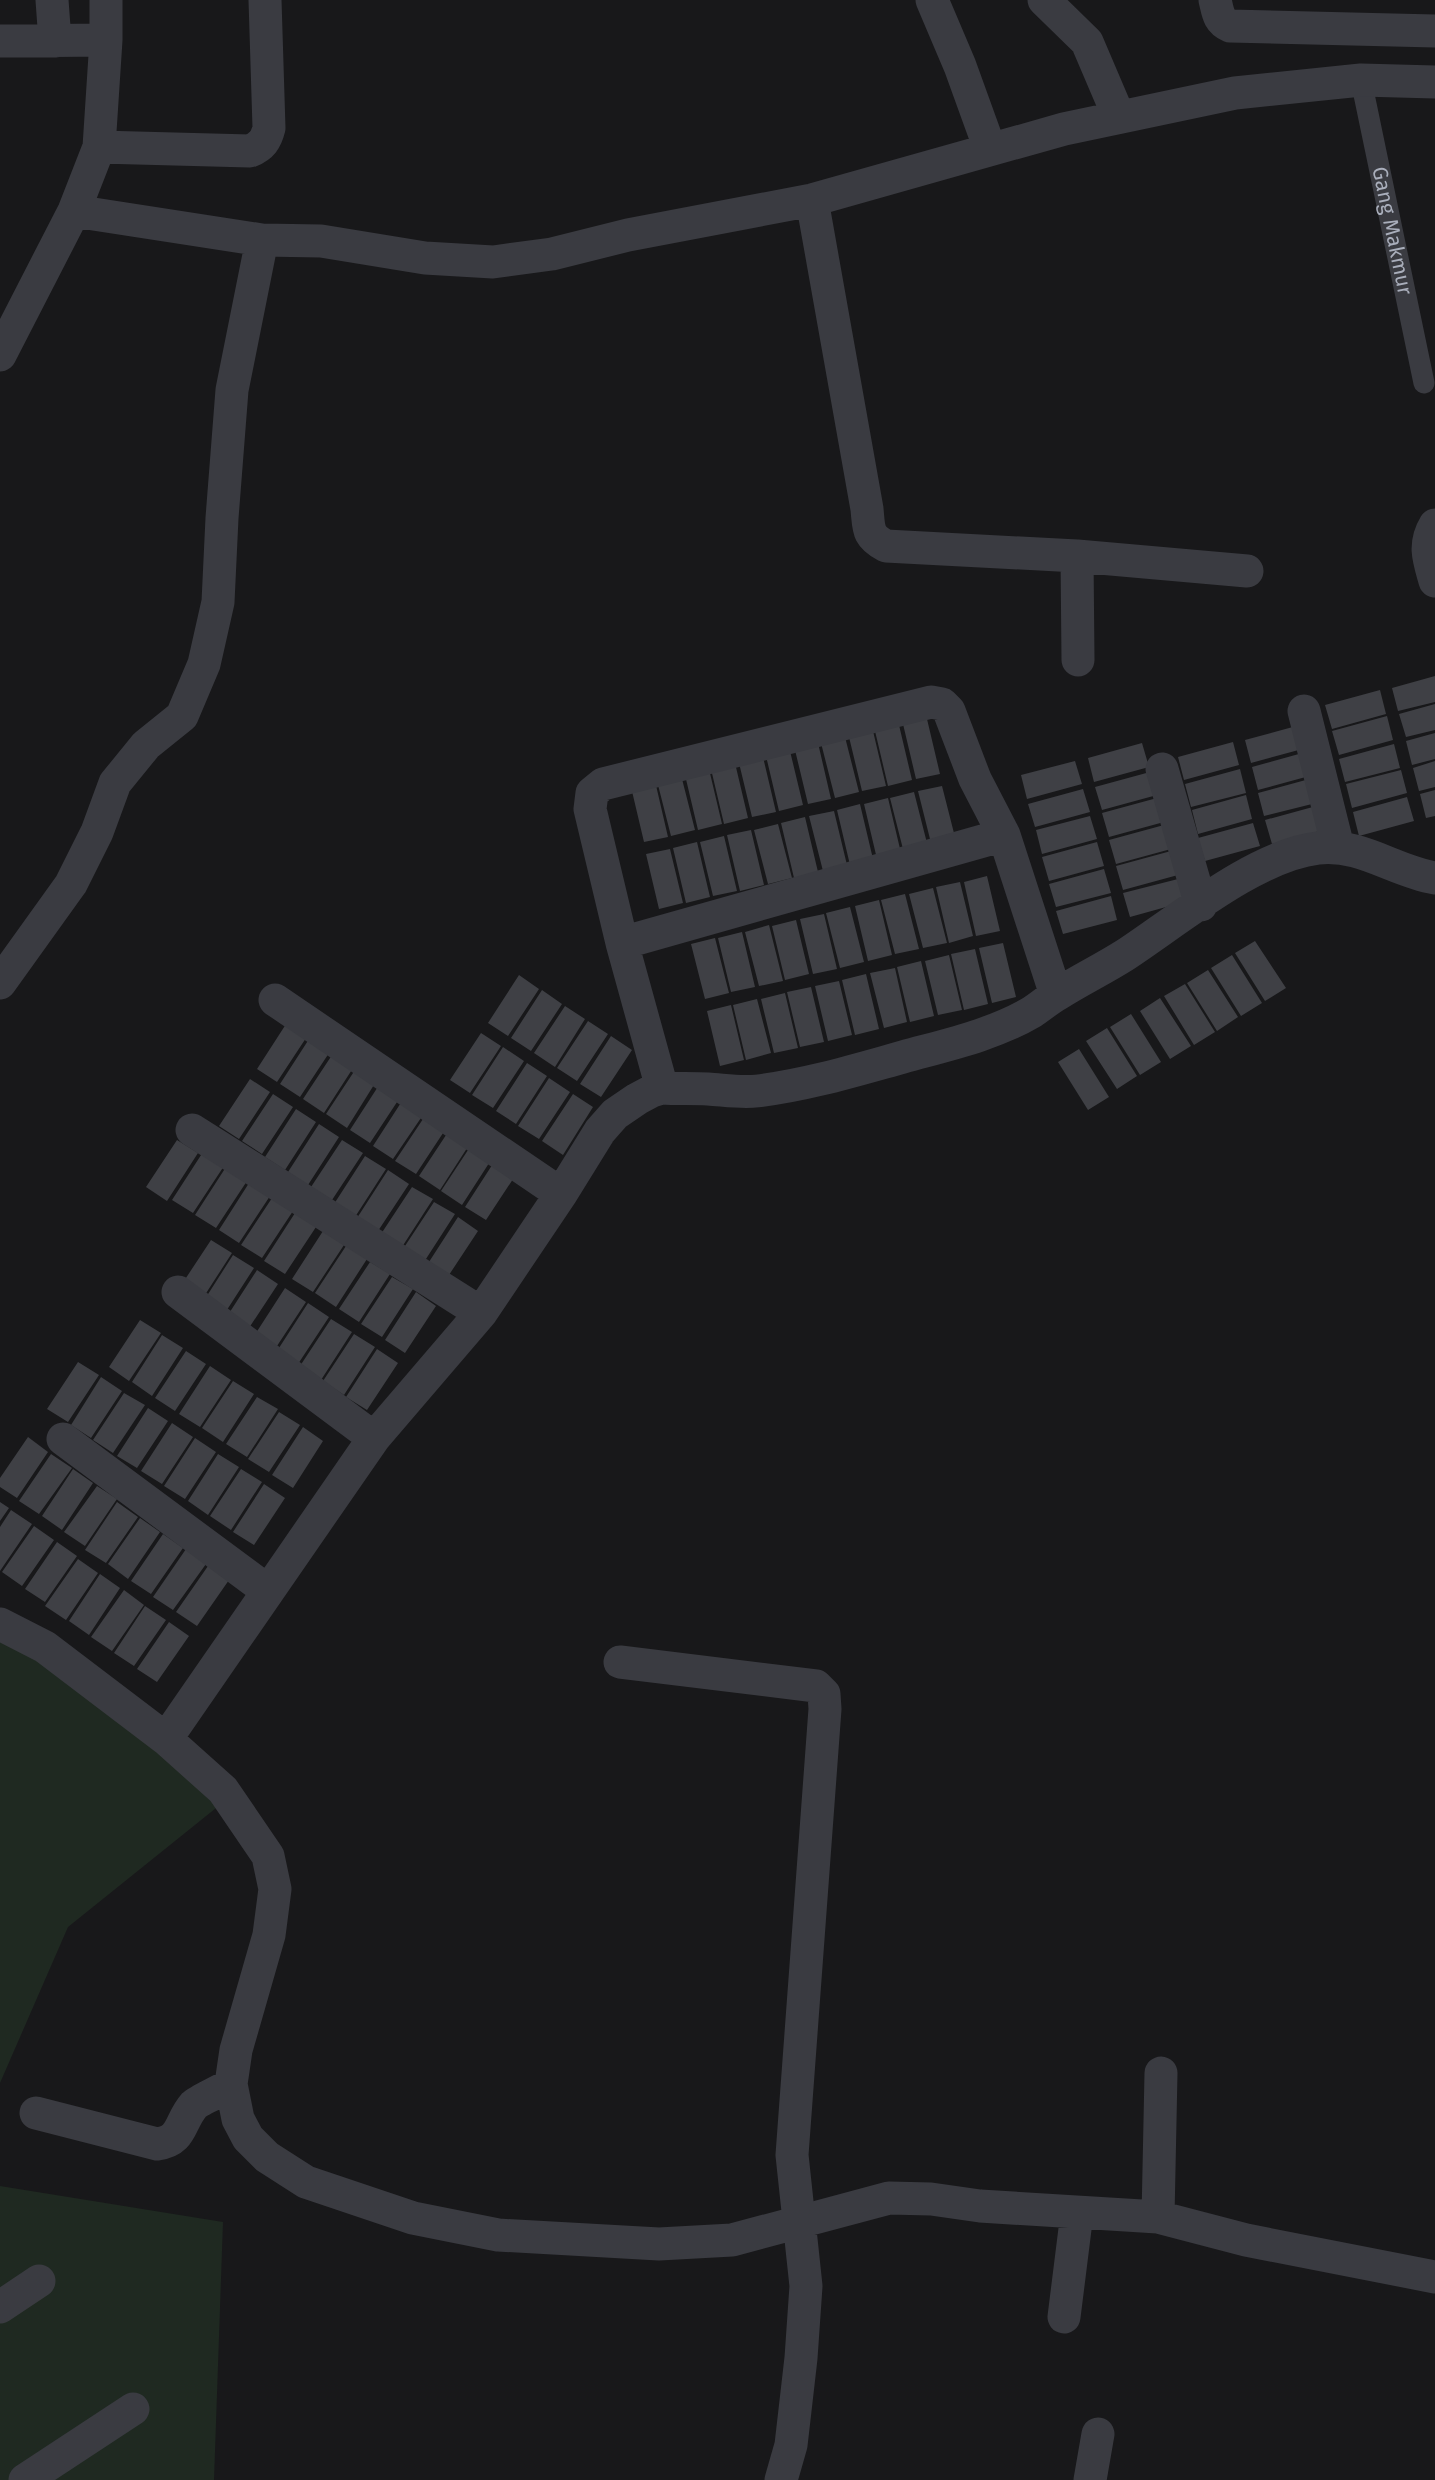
<svg xmlns="http://www.w3.org/2000/svg" width="1435" height="2480" font-family="'Fira Sans',sans-serif">
  <style>
    .green { fill: #1f2921 }
    .building { fill: #3f4045 }
    .lines { fill: none; stroke-linecap: round; stroke-linejoin: round }
    .service { stroke: #3a3b41; stroke-width: 21 }
    .minor { stroke: #3a3b41; stroke-width: 33 }
    .labels { text-anchor: middle; dominant-baseline: central; stroke-width: 6; stroke-linejoin: round; paint-order: stroke }
    .street-label { font-size: 21px; fill: #a9aebb; stroke: #131315 }
  </style>
  <rect width="100%" height="100%" fill="#18181a"/>
  <path class="green" d="M0,1629L226,1800L68,1927L0,2083Z
    M0,2186L223,2222L214,2480H0Z"/>
  <path class="building" d="M1435,676V702L1398,711L1392,688Z
    M1380,690L1386,714L1332,729L1325,705Z
    M1435,704V730L1406,737L1399,714Z
    M1387,716L1393,740L1339,755L1332,731Z
    M927,719L940,774L916,779L903,724Z
    M899,725L912,780L888,786L875,731Z
    M1300,725L1306,748L1251,763L1245,740Z
    M873,731L886,786L862,791L849,737Z
    M1435,733V759L1412,765L1406,741Z
    M845,737L859,792L835,798L821,743Z
    M1233,742L1239,765L1184,780L1178,757Z
    M818,743L831,799L808,804L795,750Z
    M1142,743L1149,767L1094,782L1088,758Z
    M1394,744L1400,768L1345,782L1339,759Z
    M790,751L803,805L779,811L766,756Z
    M1306,752L1313,775L1258,790L1252,767Z
    M763,757L776,812L752,817L739,763Z
    M1075,761L1082,784L1027,799L1021,775Z
    M1435,761V787L1419,791L1413,768Z
    M735,763L748,818L724,824L711,769Z
    M709,769L722,824L698,830L685,775Z
    M1240,769L1246,793L1191,807L1185,784Z
    M1401,770L1407,793L1352,808L1346,784Z
    M1150,772L1157,795L1102,810L1095,787Z
    M681,775L695,830L671,836L657,781Z
    M1313,778L1320,802L1264,816L1258,793Z
    M655,781L668,837L644,842L631,787Z
    M942,786L956,841L932,847L918,791Z
    M1083,789L1090,812L1035,827L1028,804Z
    M1435,790V816L1426,818L1420,794Z
    M914,792L928,847L904,853L890,798Z
    M1246,795L1252,819L1198,834L1192,810Z
    M1407,797L1414,821L1359,836L1353,812Z
    M888,798L901,853L877,859L864,804Z
    M1157,798L1164,822L1109,837L1102,813Z
    M860,804L873,859L850,865L837,810Z
    M1320,805L1327,829L1272,844L1265,820Z
    M834,811L847,865L823,871L809,816Z
    M1090,816L1097,839L1042,854L1036,830Z
    M805,817L818,872L794,878L781,823Z
    M1253,823L1260,846L1205,861L1198,838Z
    M778,824L792,878L768,884L754,830Z
    M1164,825L1171,849L1116,864L1109,840Z
    M751,830L764,885L740,891L727,835Z
    M724,836L737,891L713,896L700,842Z
    M697,842L710,897L686,903L673,848Z
    M1097,842L1104,866L1049,881L1042,857Z
    M670,849L683,903L659,909L646,854Z
    M1171,851L1178,875L1123,890L1116,866Z
    M1104,869L1111,893L1056,907L1049,884Z
    M987,876L1000,931L976,936L964,882Z
    M1178,879L1184,902L1130,917L1123,893Z
    M960,882L973,936L949,943L936,887Z
    M933,888L947,943L923,948L909,894Z
    M905,894L919,949L895,954L881,900Z
    M1111,896L1117,920L1063,934L1056,911Z
    M879,900L892,955L868,961L855,906Z
    M850,907L864,962L840,968L826,913Z
    M824,914L837,969L813,974L800,919Z
    M796,920L809,974L785,980L772,926Z
    M769,925L783,981L759,986L745,932Z
    M742,932L755,987L731,992L718,938Z
    M715,938L729,993L705,999L691,944Z
    M1255,941L1286,988L1265,1001L1235,953Z
    M1003,943L1016,997L992,1003L979,948Z
    M975,949L988,1004L964,1010L951,954Z
    M949,955L962,1010L938,1015L925,961Z
    M1232,955L1262,1003L1241,1016L1211,968Z
    M921,961L934,1016L910,1022L897,967Z
    M895,968L907,1022L884,1028L870,973Z
    M1208,970L1238,1017L1217,1031L1187,983Z
    M866,974L879,1029L855,1035L842,980Z
    M519,975L539,989L508,1036L488,1023Z
    M839,981L852,1035L828,1041L815,986Z
    M1185,984L1215,1032L1194,1045L1164,996Z
    M811,987L824,1042L800,1047L787,992Z
    M542,990L562,1004L531,1051L511,1038Z
    M785,993L798,1048L774,1053L761,999Z
    M1160,998L1191,1046L1170,1059L1140,1011Z
    M757,999L771,1053L746,1060L733,1005Z
    M731,1005L744,1060L720,1066L707,1011Z
    M565,1006L585,1019L555,1067L534,1053Z
    M1131,1014L1161,1062L1140,1075L1110,1027Z
    M288,1021L308,1035L277,1082L257,1069Z
    M588,1021L608,1034L577,1081L557,1068Z
    M1107,1028L1137,1076L1117,1089L1086,1041Z
    M481,1033L501,1046L470,1093L450,1080Z
    M311,1036L331,1050L300,1097L280,1084Z
    M611,1036L632,1050L601,1097L580,1084Z
    M503,1047L524,1061L493,1108L472,1095Z
    M1079,1049L1109,1097L1088,1110L1058,1062Z
    M334,1052L355,1065L324,1113L303,1099Z
    M527,1063L547,1076L516,1124L496,1111Z
    M357,1067L377,1080L347,1128L326,1114Z
    M549,1078L570,1092L539,1139L518,1126Z
    M250,1079L270,1092L239,1139L219,1126Z
    M381,1082L401,1096L370,1143L350,1130Z
    M273,1094L293,1107L262,1154L242,1141Z
    M573,1094L593,1107L563,1155L542,1141Z
    M404,1098L425,1112L393,1159L373,1146Z
    M296,1109L316,1122L285,1170L265,1157Z
    M427,1113L447,1127L416,1174L395,1161Z
    M319,1124L339,1137L308,1185L288,1172Z
    M450,1129L471,1142L440,1190L419,1176Z
    M177,1140L198,1153L167,1201L146,1187Z
    M342,1140L363,1153L332,1200L311,1187Z
    M472,1144L493,1157L462,1205L441,1191Z
    M203,1152L224,1166L193,1213L172,1200Z
    M365,1156L386,1169L355,1217L334,1204Z
    M496,1159L517,1173L486,1220L465,1207Z
    M226,1167L247,1181L216,1228L195,1215Z
    M388,1170L409,1184L378,1231L357,1218Z
    M249,1183L270,1196L239,1243L219,1230Z
    M412,1187L433,1199L402,1247L381,1234Z
    M272,1198L293,1211L262,1258L241,1245Z
    M434,1202L455,1214L424,1262L403,1249Z
    M295,1213L316,1227L285,1274L264,1261Z
    M458,1217L478,1231L447,1278L427,1265Z
    M323,1231L344,1245L313,1292L292,1279Z
    M211,1240L232,1253L201,1301L180,1287Z
    M346,1246L367,1259L336,1307L315,1293Z
    M233,1255L254,1268L223,1316L203,1302Z
    M370,1262L390,1274L359,1322L339,1309Z
    M257,1270L278,1284L247,1331L226,1318Z
    M392,1277L413,1289L382,1337L361,1324Z
    M285,1288L306,1302L275,1349L254,1336Z
    M416,1292L436,1306L405,1353L385,1340Z
    M308,1303L329,1317L298,1364L277,1351Z
    M331,1319L352,1332L321,1380L300,1366Z
    M140,1320L161,1333L129,1381L109,1367Z
    M354,1334L375,1347L344,1395L323,1381Z
    M162,1335L183,1348L152,1396L132,1382Z
    M377,1349L398,1363L367,1410L346,1397Z
    M186,1351L206,1364L175,1411L155,1398Z
    M78,1362L99,1375L68,1422L47,1409Z
    M210,1366L231,1380L200,1427L179,1414Z
    M101,1377L122,1391L91,1438L71,1425Z
    M233,1381L254,1394L223,1442L202,1428Z
    M124,1393L145,1405L113,1453L93,1440Z
    M257,1397L278,1409L247,1457L226,1444Z
    M148,1408L168,1421L137,1468L117,1456Z
    M279,1412L300,1425L269,1472L248,1459Z
    M172,1423L193,1437L162,1484L141,1471Z
    M303,1427L323,1441L293,1488L272,1475Z
    M28,1437L48,1452L17,1498L0,1487V1478Z
    M195,1438L216,1452L185,1499L164,1486Z
    M51,1454L72,1468L39,1514L19,1501Z
    M218,1454L239,1467L208,1515L188,1501Z
    M73,1469L93,1483L62,1530L42,1516Z
    M241,1469L262,1482L231,1530L210,1516Z
    M264,1484L285,1498L254,1545L233,1532Z
    M97,1486L117,1499L85,1546L64,1532Z
    M0,1502L9,1508L0,1521Z
    M117,1502L138,1517L106,1563L85,1550Z
    M11,1510L32,1524L0,1571V1527Z
    M140,1518L160,1532L128,1579L108,1564Z
    M34,1526L54,1540L22,1586L2,1572Z
    M163,1534L183,1548L151,1594L131,1581Z
    M57,1542L77,1556L45,1602L25,1589Z
    M186,1549L206,1564L173,1610L153,1597Z
    M78,1559L98,1573L66,1620L45,1606Z
    M208,1566L229,1580L197,1626L176,1612Z
    M100,1574L120,1588L89,1635L69,1621Z
    M124,1590L144,1605L112,1651L91,1637Z
    M145,1606L166,1620L134,1666L114,1653Z
    M169,1622L189,1636L157,1682L137,1669Z"/>
  <g class="lines">
    <path class="service" id="s1" d="M1361,80L1424,383"/>
    <path class="minor" d="M52,0L55,41
      M932,0L960,66L990,149
      M1044,0L1087,42L1119,117
      M1215,0C1218,12 1218,21 1230,26L1435,31
      M0,41L106,40
      M99,147L250,151C262,146 266,140 269,128L265,0
      M812,200L867,509C869,529 867,536 886,546L1077,556L1247,571
      M74,211L262,240L321,241L425,258L493,262L552,254L628,235L812,200L1064,129L1235,93L1361,80L1435,82
      M0,355L74,211L99,147L106,40V0
      M1435,525C1423,545 1429,560 1435,581
      M1077,556L1078,660
      M1304,711L1338,847
      M1162,769L1201,905
      M622,943L1004,835
      M0,983L71,884L97,832L115,783L146,745L182,716L204,664L218,602L222,518L232,390L262,240
      M275,1000L561,1194
      M662,1088L622,943L590,809L592,793L603,784L931,702L942,704L949,711L975,779L1004,835L1056,995
      M192,1130L481,1313
      M178,1292L374,1438
      M63,1439L268,1591
      M0,1624L45,1647L166,1739L223,1790L268,1856L275,1889L269,1935L236,2050L231,2084L238,2119L248,2138L267,2157L306,2182L413,2218L498,2235L659,2244L732,2240L889,2198L931,2199L980,2206L1158,2217L1246,2240L1435,2277
      M620,1662L816,1686L824,1694L825,1709L792,2155L806,2286L801,2358L791,2445L781,2480
      M166,1739L374,1438L481,1313L561,1194L600,1131L615,1114L637,1099L652,1091L662,1088C677,1089 693,1088 708,1089C724,1090 741,1093 757,1091C807,1085 856,1070 903,1057C946,1045 993,1035 1032,1012C1041,1006 1049,999 1058,994C1080,980 1103,969 1125,955C1177,921 1256,855 1318,848C1361,843 1394,871 1435,878
      M36,2113L157,2144C183,2141 179,2122 194,2105C199,2100 223,2090 231,2084
      M1158,2217L1161,2073
      M0,2307L39,2281
      M1064,2317L1077,2213
      M25,2480L133,2409
      M1090,2480L1098,2434"/>
  </g>
  <g class="labels">
    <g class="street-label">
      <text stroke="none"><textPath href="#s1" startOffset="154">Gang Makmur</textPath></text>
    </g>
  </g>
</svg>
